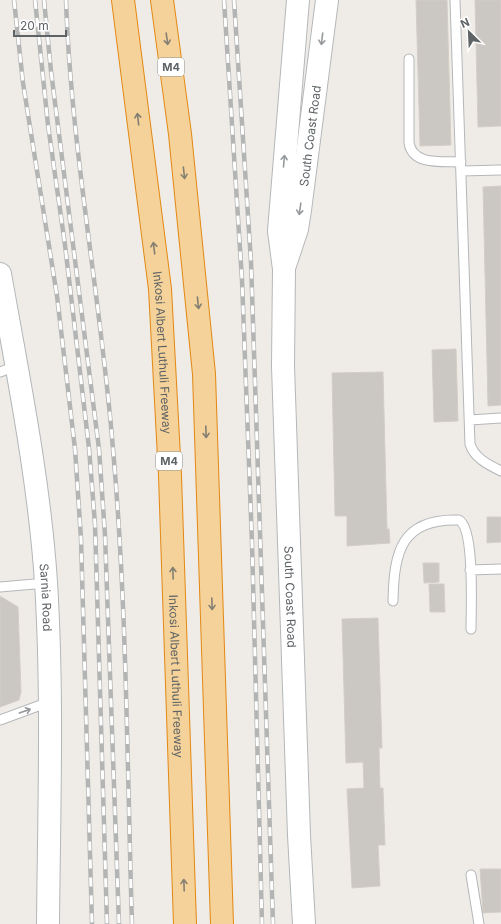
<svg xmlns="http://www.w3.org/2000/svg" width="501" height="924" font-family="Inter,sans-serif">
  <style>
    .building { fill: #cbc7c3; stroke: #d4cec6 }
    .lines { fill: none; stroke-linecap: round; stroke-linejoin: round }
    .service-casing { stroke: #b4b7ba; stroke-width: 11 }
    .tertiary-casing { stroke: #b4b7ba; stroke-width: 24 }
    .secondary-casing { stroke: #b3b7ba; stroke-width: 24 }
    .motorway-casing { stroke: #e38814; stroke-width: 24 }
    .service { stroke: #fff; stroke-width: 9 }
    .tertiary { stroke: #fff; stroke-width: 22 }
    .secondary { stroke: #fff; stroke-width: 22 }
    .motorway { stroke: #f4d299; stroke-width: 22 }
    .rail-casing { stroke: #b3b4b4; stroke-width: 4.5 }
    .rail { stroke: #fff; stroke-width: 3; stroke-dasharray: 9; stroke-linecap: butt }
    .oneway { stroke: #847f73 }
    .oneway2 { stroke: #969a9c }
    .labels { text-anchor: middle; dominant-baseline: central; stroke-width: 3; stroke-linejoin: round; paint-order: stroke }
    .shield { fill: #fff; stroke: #8e9294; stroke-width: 1 }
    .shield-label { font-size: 11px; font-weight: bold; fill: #5e6366 }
    .street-label { font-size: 12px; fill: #5e6366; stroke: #fff }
  </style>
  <rect width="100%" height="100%" fill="#efece7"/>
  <path class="building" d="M416,0H447L451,145L420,146Z
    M475,0H501V126L478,127Z
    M501,186V405L488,406L483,187Z
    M456,349L458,421L434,422L432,350Z
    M383,372L387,529H389L390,543L347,546V516H335L332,373Z
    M487,517H501V542L487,543Z
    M423,563H439V582L424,583Z
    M429,584H444L445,612H430Z
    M0,596L18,607L21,692L19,700L0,707Z
    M378,618L382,748H379L380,788H383L385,845H378L380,886L352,888L347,789L364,788L363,762L346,763L342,619Z
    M480,869H501V912L483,913Z"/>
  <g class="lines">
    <defs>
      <path id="service" d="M455,0L470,444C474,458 489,465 501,471
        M409,59V143C413,166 442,161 461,162
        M461,171L501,170
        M0,372L16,366
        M470,420L501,418
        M470,570L501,569
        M0,587L46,583
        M393,601C394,552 401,518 459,520C475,529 471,610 471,629
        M0,720L49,702
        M471,875L479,924"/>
      <g id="tertiary">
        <path id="s1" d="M298,0L279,231L284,269L283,366L299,835L304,924"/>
        <path id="s2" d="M285,265L297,229L300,210L327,0"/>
      </g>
      <g id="secondary">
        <path id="s3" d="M0,274C18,376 39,478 46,582C53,696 49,810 48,924"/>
      </g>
      <g id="motorway">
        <path id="s4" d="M123,0L160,289L170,476L185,924"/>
        <path d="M162,0L180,134L204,374L222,924"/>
      </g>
    </defs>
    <use href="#service" class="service-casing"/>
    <use href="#tertiary" class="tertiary-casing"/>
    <use href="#secondary" class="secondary-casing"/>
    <use href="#motorway" class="motorway-casing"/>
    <use href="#service" class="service"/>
    <use href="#tertiary" class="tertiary"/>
    <use href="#secondary" class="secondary"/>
    <use href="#motorway" class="motorway"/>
    <defs>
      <path id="rail" d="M14,0L23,83L57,296L75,449L81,539L92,924
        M35,0L48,125L65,245L89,448L95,524L107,924
        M44,0L51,71L99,449L105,535L119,924
        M66,0C71,150 101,299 113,449C127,607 127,766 132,924
        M224,0L242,280L252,543L262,924
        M234,0L251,262L273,924"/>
    </defs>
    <use href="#rail" class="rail-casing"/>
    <use href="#rail" class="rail"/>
  </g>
  <defs><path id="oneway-shaft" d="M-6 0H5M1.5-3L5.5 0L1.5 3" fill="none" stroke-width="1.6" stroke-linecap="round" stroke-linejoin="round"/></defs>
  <g class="oneway">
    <use href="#oneway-shaft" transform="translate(167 39) rotate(82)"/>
    <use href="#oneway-shaft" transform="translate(138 119) rotate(-97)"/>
    <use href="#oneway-shaft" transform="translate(184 173) rotate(84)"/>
    <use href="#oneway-shaft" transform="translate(154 248) rotate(-97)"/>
    <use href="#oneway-shaft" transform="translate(198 303) rotate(84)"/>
    <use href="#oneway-shaft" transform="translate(206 432) rotate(88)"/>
    <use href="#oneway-shaft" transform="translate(173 573) rotate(-92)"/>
    <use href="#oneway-shaft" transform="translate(212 604) rotate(88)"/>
    <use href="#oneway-shaft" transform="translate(184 885) rotate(-92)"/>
  </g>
  <g class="oneway2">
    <use href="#oneway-shaft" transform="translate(322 39) rotate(97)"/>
    <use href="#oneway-shaft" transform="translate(284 161) rotate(-85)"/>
    <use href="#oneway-shaft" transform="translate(300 209) rotate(98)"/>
    <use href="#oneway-shaft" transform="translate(25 711) rotate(-19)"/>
  </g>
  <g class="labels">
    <g class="shield">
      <rect x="158" y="58" width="26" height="18" rx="3"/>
      <rect x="156" y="452" width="26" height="18" rx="3"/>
    </g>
    <g class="shield-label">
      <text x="171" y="67">M4</text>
      <text x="169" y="461">M4</text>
    </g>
    <g class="street-label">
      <text stroke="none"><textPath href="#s2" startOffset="132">South Coast Road</textPath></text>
      <text stroke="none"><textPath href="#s4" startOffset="355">Inkosi Albert Luthuli Freeway</textPath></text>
      <text stroke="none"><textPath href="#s3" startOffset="327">Sarnia Road</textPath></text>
      <text stroke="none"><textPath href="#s1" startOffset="598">South Coast Road</textPath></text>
      <text stroke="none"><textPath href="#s4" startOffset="679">Inkosi Albert Luthuli Freeway</textPath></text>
    </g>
  </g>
  <g transform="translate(469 32) rotate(336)" stroke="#ffffff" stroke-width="3" paint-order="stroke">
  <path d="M0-3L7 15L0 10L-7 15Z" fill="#5e6366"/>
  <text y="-6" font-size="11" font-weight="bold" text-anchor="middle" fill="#5e6366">N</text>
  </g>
  <path d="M14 30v6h52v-6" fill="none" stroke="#5e6366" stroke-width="2"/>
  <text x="20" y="30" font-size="12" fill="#5e6366" stroke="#ffffff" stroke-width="3" paint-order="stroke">20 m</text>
</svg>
